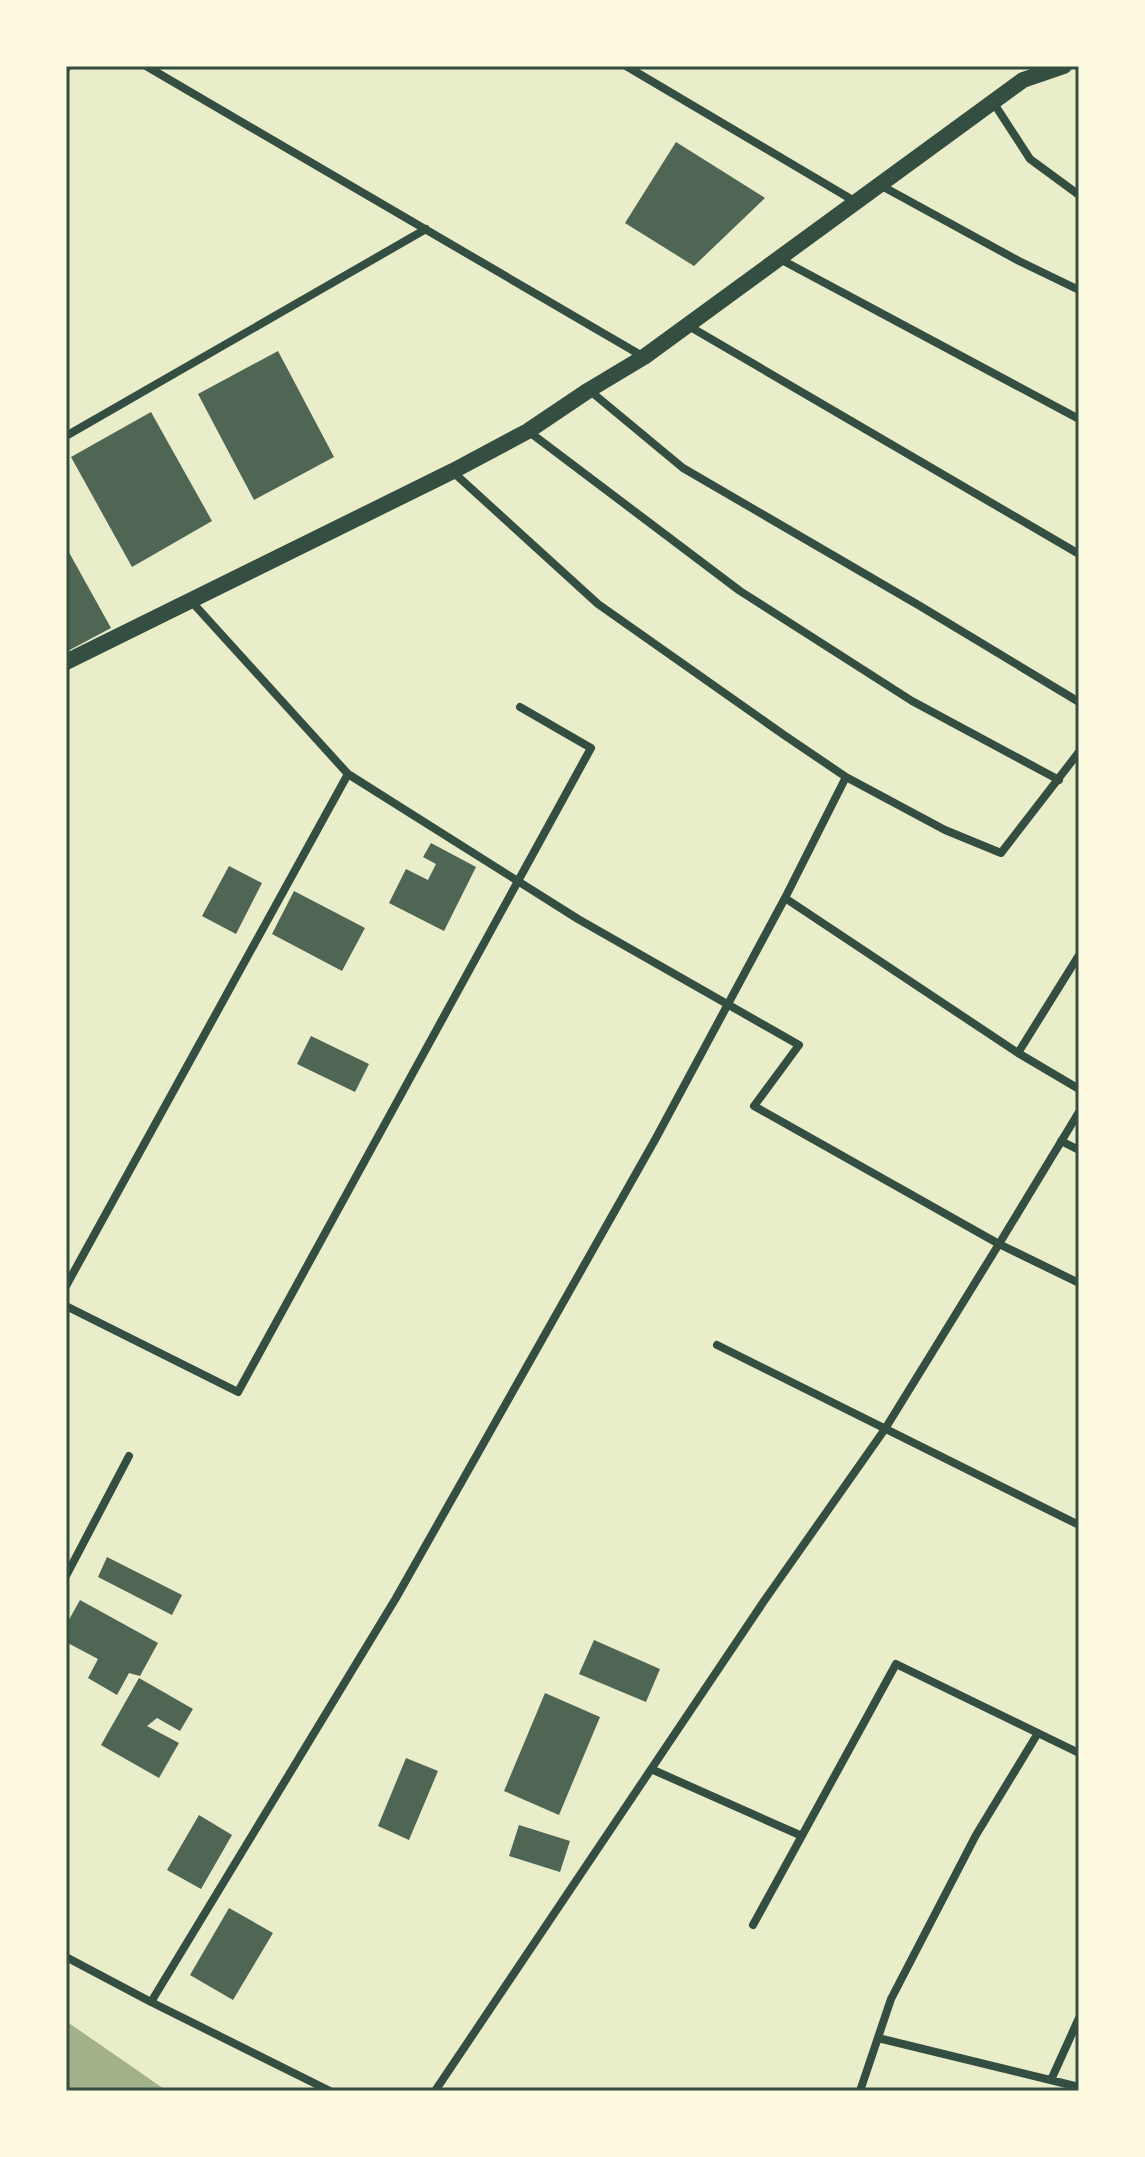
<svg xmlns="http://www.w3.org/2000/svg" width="1145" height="2157" font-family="Arial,sans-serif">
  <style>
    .water { fill: #a3b18a }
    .building { fill: #4f6655 }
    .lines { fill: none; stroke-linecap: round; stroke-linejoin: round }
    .minor { stroke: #344e41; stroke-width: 8 }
    .secondary { stroke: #344e41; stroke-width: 16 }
    .neatline { fill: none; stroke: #344e41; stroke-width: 3 }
  </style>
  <rect width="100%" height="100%" fill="#e9edc9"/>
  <path class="water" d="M66,2021L167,2091H66Z"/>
  <path class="building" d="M676,142L765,198L694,266L625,223Z
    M278,351L334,457L254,500L198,394Z
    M151,412L212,521L132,567L71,457Z
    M66,547L111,628L66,652Z
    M431,843L476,867L444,931L389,903L406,869L428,880L436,864L423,857Z
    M229,866L262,883L236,934L202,916Z
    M294,891L365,928L342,971L272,934Z
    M311,1036L369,1064L355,1092L297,1064Z
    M107,1557L182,1595L172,1615L98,1577Z
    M80,1600L158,1643L140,1676L129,1673L117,1695L88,1678L98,1659L66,1642V1625Z
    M594,1640L660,1669L646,1702L579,1674Z
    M139,1678L193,1709L180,1731L157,1718L147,1726L179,1743L159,1778L101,1745Z
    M545,1693L600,1717L559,1815L504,1791Z
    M406,1758L438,1771L409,1840L378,1826Z
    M199,1815L232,1835L201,1889L167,1870Z
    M519,1825L570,1841L560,1872L509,1856Z
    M229,1908L273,1933L233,2000L190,1975Z"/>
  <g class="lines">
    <path class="minor" d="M146,66L644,357
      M626,66L856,202
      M66,69L68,66
      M993,102L1030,159L1079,195
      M880,185L1019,261L1079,290
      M780,259L1079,419
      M687,325L1079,554
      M589,390L683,468L920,606L1079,702
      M528,431L740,591L912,701L1059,780
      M66,436L426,229
      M453,472L598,604L784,735L846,777L945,830L1001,853L1079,752
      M191,601L348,774L578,919L799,1045L754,1106L999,1244L885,1429L764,1601L435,2091
      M785,898L1018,1053L1079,1089
      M1018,1053L1079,955
      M1079,1112L999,1244L1079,1283
      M1061,1141L1079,1150
      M66,1286L348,774
      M66,1306L238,1392L591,748L520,707
      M717,1345L1079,1525
      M66,1576L129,1456
      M651,1769L802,1836
      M753,1925L896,1664L1079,1753
      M66,1957L151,2002L330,2091
      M151,2002L396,1598L656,1138L785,898L846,777
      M878,2038L1079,2087
      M1051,2080L1079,2018
      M860,2091L891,1999L976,1835L1038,1733"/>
    <path class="secondary" d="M66,662L453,471L528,431L589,390L644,357L1023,80L1064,66"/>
  </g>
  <rect width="1145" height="2157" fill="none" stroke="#fefae0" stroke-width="136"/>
  <rect x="68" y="68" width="1009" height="2021" class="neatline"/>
</svg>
